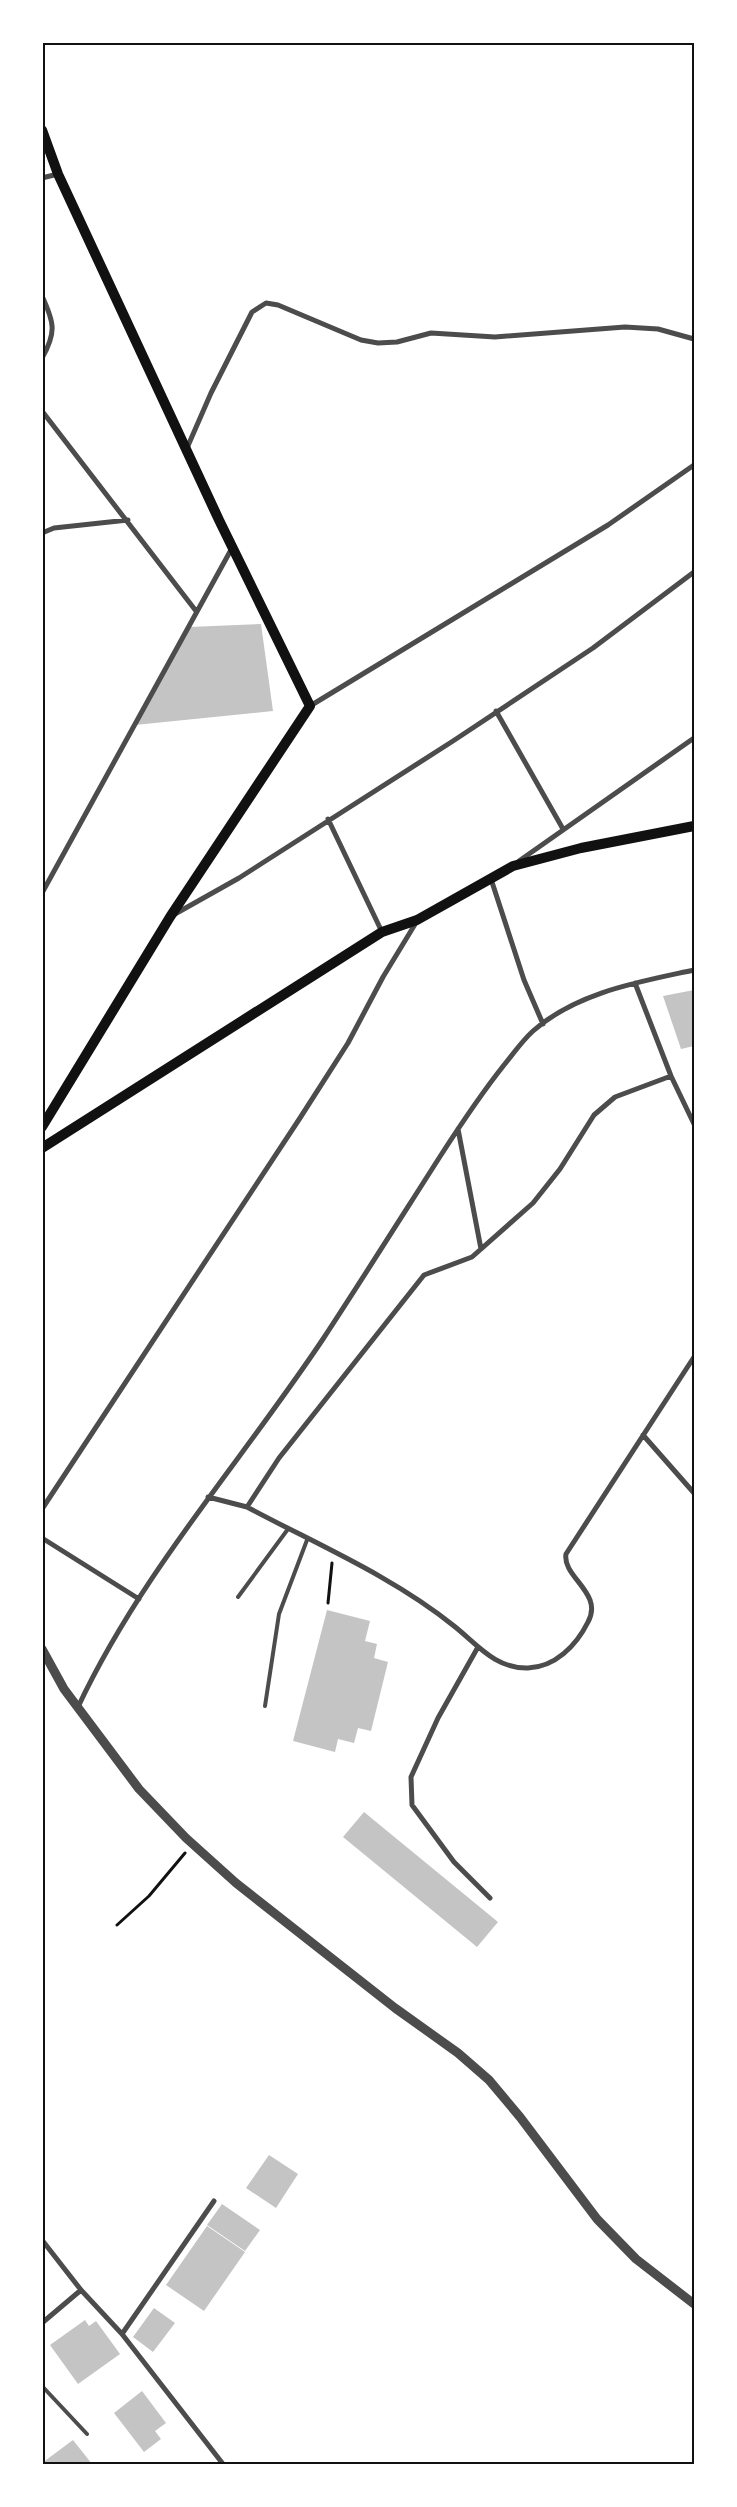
<svg xmlns="http://www.w3.org/2000/svg" width="737" height="2507" font-family="Bitter,serif">
  <style>
    .building { fill: #c4c4c4 }
    .lines { fill: none; stroke-linecap: round; stroke-linejoin: round }
    .path { stroke: #111; stroke-width: 3 }
    .service { stroke: #4c4c4c; stroke-width: 4 }
    .minor { stroke: #4c4c4c; stroke-width: 5 }
    .tertiary { stroke: #4c4c4c; stroke-width: 9 }
    .secondary { stroke: #111; stroke-width: 10 }
    .neatline { fill: none; stroke: #111; stroke-width: 2 }
  </style>
  <rect width="100%" height="100%" fill="#fff"/>
  <path class="building" d="M261,624L273,711L135,725L189,627Z
    M694,990V1046L681,1049L663,996Z
    M327,1610L370,1621L365,1641L377,1644L374,1658L388,1662L371,1731L358,1728L354,1743L338,1739L335,1752L293,1741Z
    M364,1812L498,1922L477,1947L343,1837Z
    M269,2155L298,2174L276,2208L246,2188Z
    M222,2204L260,2230L245,2251L207,2225Z
    M207,2226L245,2252L204,2311L166,2285Z
    M154,2308L175,2323L153,2352L133,2337Z
    M85,2320L89,2326L96,2321L120,2354L78,2384L50,2345Z
    M142,2391L166,2423L155,2431L161,2439L144,2452L114,2413Z
    M73,2440L92,2464H42V2463Z"/>
  <g class="lines">
    <path class="path" d="M328,1603L332,1563
      M117,1925L149,1896L185,1853"/>
    <path class="service" d="M238,1597L288,1529
      M265,1706L279,1614L307,1540
      M42,2386L87,2434"/>
    <path class="minor" d="M42,178L58,174
      M42,296C54,322 57,332 42,358
      M42,411L196,611
      M187,448L211,393L252,312L266,303L278,305L361,340L378,343L397,342L431,333L495,337L625,327L658,329L694,339
      M42,533L54,528L128,520
      M310,706L608,525L694,465
      M496,711L563,829
      M328,819L382,932
      M519,861L694,738
      M491,879L524,980L543,1024
      M42,893L232,548
      M175,914L239,878L453,741L593,648L694,572
      M635,983L671,1076L694,1124
      M458,1129L481,1249
      M643,1435L694,1493
      M208,1497L247,1507L279,1458L424,1275L472,1257L533,1203L560,1169L594,1115L615,1097L671,1076
      M247,1507C316,1544 392,1576 454,1626C477,1644 495,1669 528,1668C555,1667 576,1646 588,1622C604,1593 562,1577 566,1554L694,1357
      M42,1509L300,1118L348,1043L383,977L417,921
      M42,1538L139,1599
      M478,1647L438,1718L411,1777L412,1805L454,1862L490,1898
      M78,1707C141,1573 241,1462 323,1339C363,1278 402,1216 441,1155C461,1124 481,1094 504,1065C513,1054 522,1041 533,1031C577,992 639,982 694,970
      M42,2240L81,2290L122,2334L223,2464
      M42,2323L81,2290
      M122,2334L214,2201"/>
    <path class="tertiary" d="M42,1649L64,1689L139,1789L186,1838L236,1883L395,2008L458,2053L489,2080L520,2117L597,2219L636,2259L694,2304"/>
    <path class="secondary" d="M42,130L58,174L219,520L310,706L170,917L42,1127
      M42,1148L382,932L417,920L513,866L581,848L694,826"/>
  </g>
  <rect width="737" height="2507" fill="none" stroke="#ffffff" stroke-width="88"/>
  <rect x="44" y="44" width="649" height="2419" class="neatline"/>
</svg>
